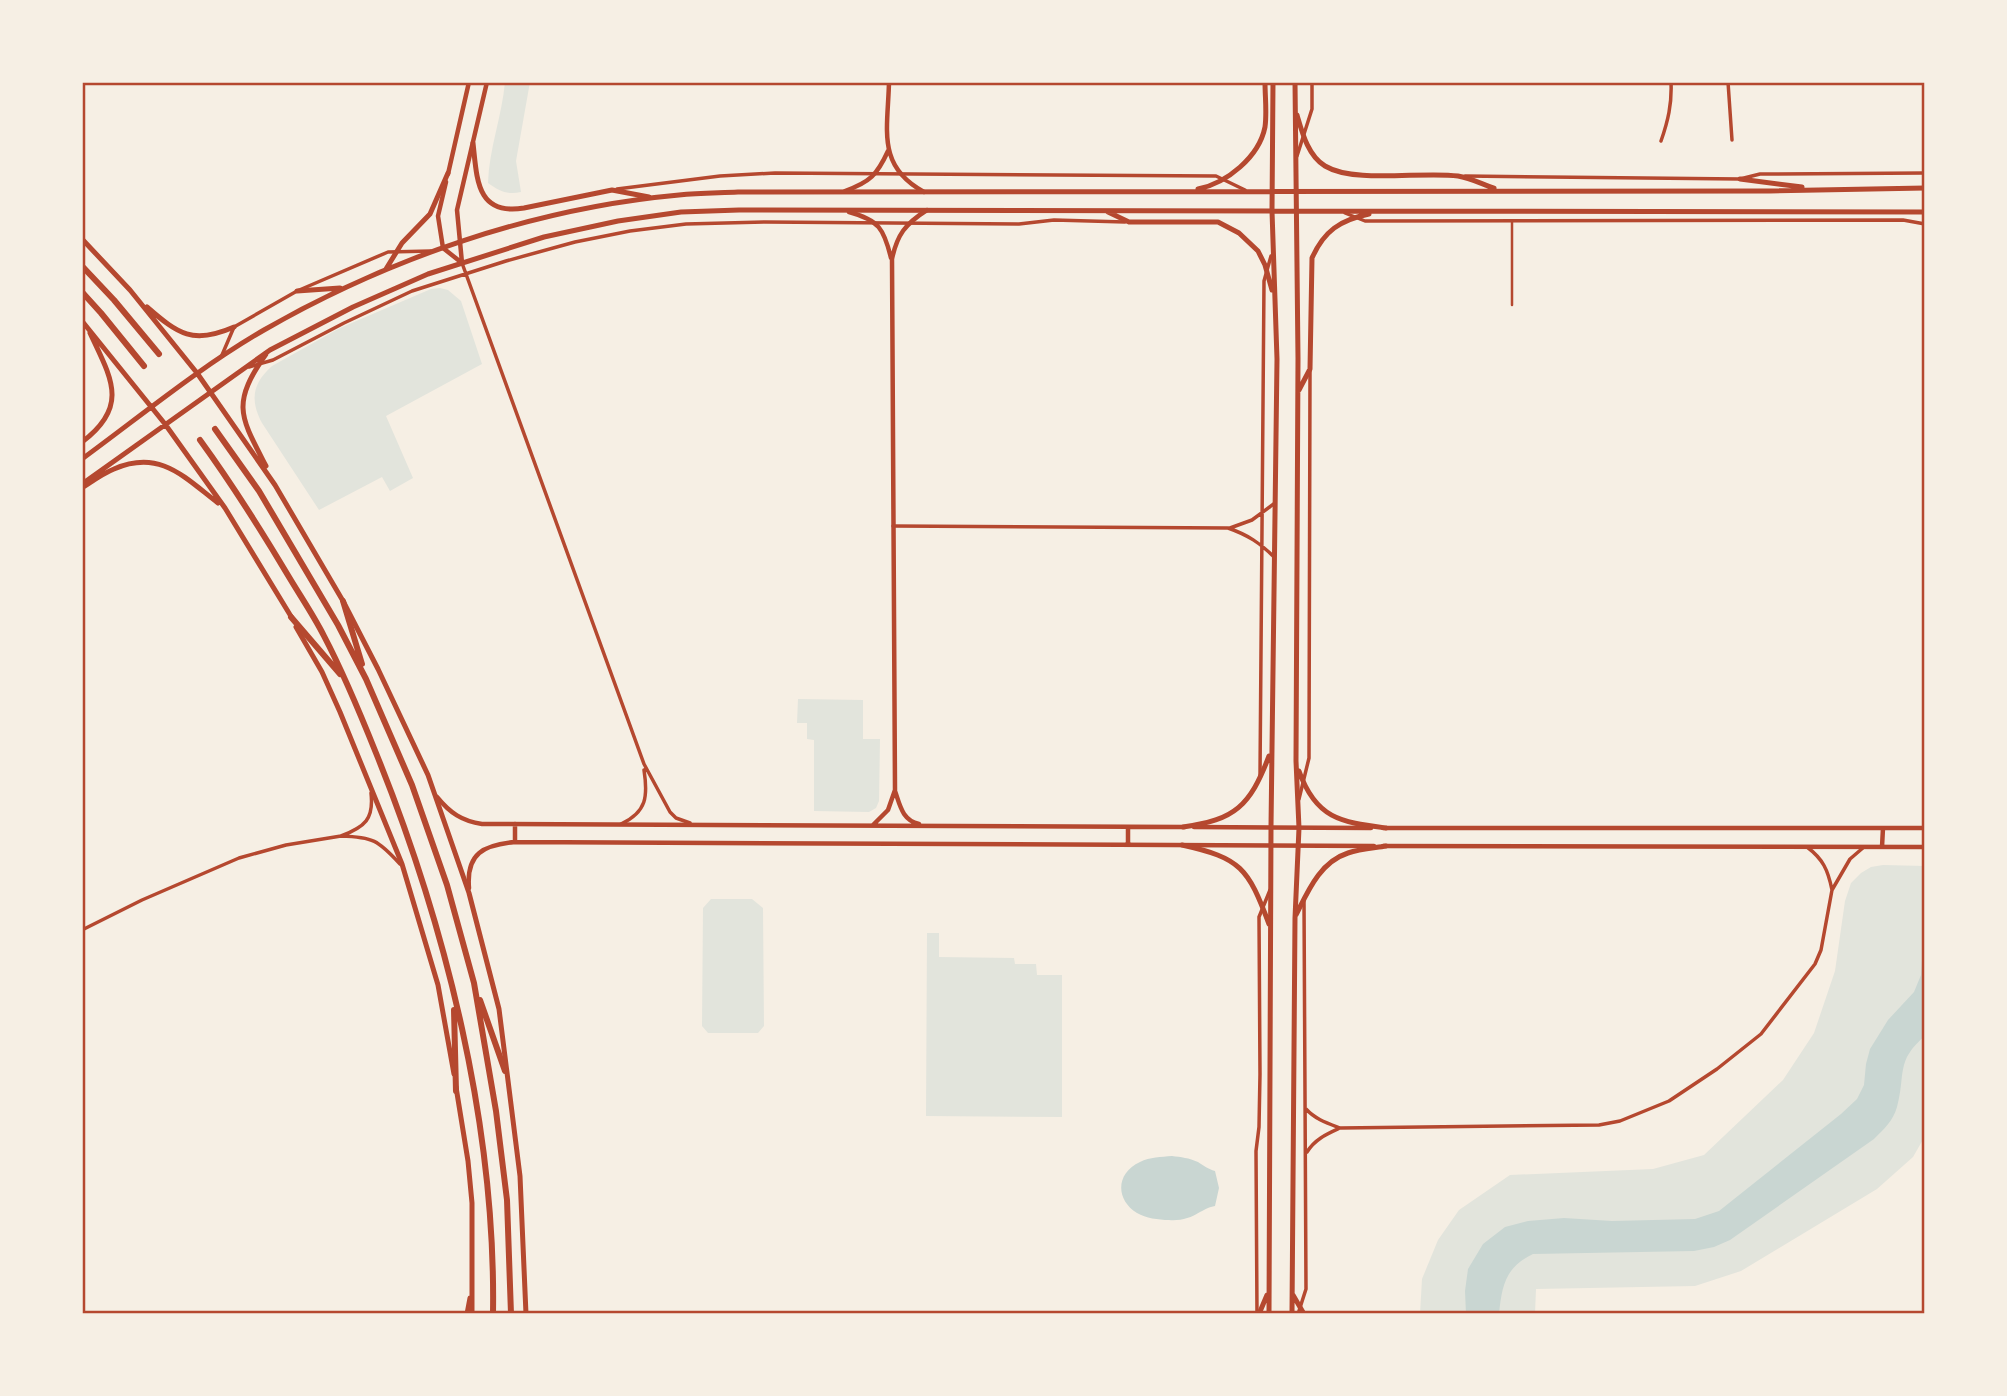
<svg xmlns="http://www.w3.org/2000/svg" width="2007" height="1396" font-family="Montserrat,sans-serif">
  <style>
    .green { fill: #e2e4dc }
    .water { fill: #c9d6d2 }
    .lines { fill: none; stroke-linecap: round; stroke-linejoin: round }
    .pedestrian { stroke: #b5482f; stroke-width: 2.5 }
    .minor { stroke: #b5482f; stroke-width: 3.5 }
    .tertiary { stroke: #b5482f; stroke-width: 4.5 }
    .secondary { stroke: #b5482f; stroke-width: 5 }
    .trunk { stroke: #b5482f; stroke-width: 6 }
    .neatline { fill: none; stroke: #b5482f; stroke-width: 2.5 }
  </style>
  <rect width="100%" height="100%" fill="#f6efe4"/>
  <path class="green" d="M505,82H530L516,161L521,192C507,195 499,191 488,183C489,149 502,116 505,82Z
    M440,288L448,290L461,301L482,364L386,416L413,478L390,491L382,477L319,510L262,423C250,400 252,384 272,366L340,328L431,289Z
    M798,699L863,700V739H880L879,801L876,808L869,812L814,811V740L807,739V723H797Z
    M1883,865L1925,866V1136L1913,1157L1877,1189L1741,1271L1695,1286L1536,1289L1535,1314H1420L1422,1279L1438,1240L1459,1210L1510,1175L1653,1169L1704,1155L1783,1080L1814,1033L1835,971L1845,901L1851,883L1861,873L1871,867Z
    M711,899H752L763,908L764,1026L758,1033H708L702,1026L703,908Z
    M927,933H939V957L1014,958L1015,964H1036L1037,975H1062V1117L926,1116Z"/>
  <path class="water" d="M1925,943V1036C1895,1061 1906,1075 1897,1107C1893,1121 1884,1129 1874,1139L1730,1240L1714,1247L1694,1251L1533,1254C1505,1267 1502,1286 1499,1314H1466L1465,1291L1468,1269L1483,1244L1505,1227L1528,1221L1564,1218L1612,1221L1695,1219L1719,1211L1841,1114L1857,1099L1864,1085L1866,1064L1870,1049L1888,1020L1914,992L1921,975L1923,945Z
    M1172,1156C1181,1157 1189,1158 1198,1162C1204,1166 1208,1169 1215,1171L1219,1188L1215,1206C1209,1207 1206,1209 1200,1212C1191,1218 1180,1221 1169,1220C1158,1220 1146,1218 1137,1213C1115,1199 1116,1173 1140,1162C1150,1157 1161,1157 1172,1156Z"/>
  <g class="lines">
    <path class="pedestrian" d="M1512,221V305"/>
    <path class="minor" d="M1728,82L1732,140
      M1661,141C1668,121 1672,104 1671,82
      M1297,156L1312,109V82
      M1465,176L1740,179L1760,174L1925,173
      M617,189L720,176L775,173L1216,176L1245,190
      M1345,213L1365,221L1903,220L1925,224
      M462,263L644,764L670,812L676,818L690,823
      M222,355L234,327L297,291L388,252L431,251
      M249,367L273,360L344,323L412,291L506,261L575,242L630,231L686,224L765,222L1019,224L1054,220L1125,222
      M893,526L1228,528C1248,535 1260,543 1274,557
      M1230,528L1252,520L1275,503
      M1260,776L1264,281L1271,256
      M371,793C374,819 365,827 341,836C373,837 378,840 400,864
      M1299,799L1309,758L1310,371
      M621,824C647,812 648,796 644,770
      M1807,847C1823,859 1828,870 1832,890L1850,859L1864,847
      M82,930L142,900L239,858L286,845L341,836
      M1306,1109C1315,1119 1327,1123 1340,1128C1327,1134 1315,1139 1307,1152
      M1340,1128L1599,1125L1620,1121L1669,1101L1717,1069L1761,1034L1815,964L1821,950L1832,890
      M1257,1314L1256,1151L1259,1127L1260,1074L1259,917L1270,890
      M1298,1314L1306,1289L1304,900"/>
    <path class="tertiary" d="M889,82C888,129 876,166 924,192
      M448,174L469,82
      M446,182L438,216L443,248L462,263
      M845,191C870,182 877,175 888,151
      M849,212C879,220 884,229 891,258
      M462,263L457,210L487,82
      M895,791C900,805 902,820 919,824
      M437,797C450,813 462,821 482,824L1185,827
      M874,824L888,810L895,790L892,259C897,235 905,224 927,210
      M1194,827L1371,828
      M1383,828H1925
      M515,842V824
      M1128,845V827
      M1383,846L1925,847
      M1882,847L1883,828
      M469,888C466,853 484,845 515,842L1374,846"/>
    <path class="secondary" d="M1297,115C1302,132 1308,156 1325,166C1355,184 1422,171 1458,176C1470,178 1482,184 1494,188
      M473,143C477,178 476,216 524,208L612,190L649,197
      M1740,179L1802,187
      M1198,189C1227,183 1259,157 1265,127C1267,113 1265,97 1265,82
      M1108,212L1129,222H1218L1239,233L1258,251L1265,265L1272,290
      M82,239L130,290L197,373L275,485L343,601L378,669L428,775L469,893L499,1009L520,1176L526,1314
      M386,269L402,243L430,214L448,173
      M297,291L340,288
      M147,307C178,334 193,345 234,327
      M82,321L165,424L225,508L292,618
      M1299,390L1310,369L1312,258C1324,231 1340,220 1369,214
      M82,442C130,406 111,378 90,333
      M82,459C142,415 200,367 264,330C389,258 535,208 679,195C699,193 718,193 738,192L1770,191L1925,188
      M266,466C240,416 231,404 266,354
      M82,484L270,350L353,307L428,274L544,237L618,221L681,212L739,210L1925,212
      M85,486C94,480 104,473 114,469C160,449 184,477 218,503
      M296,627L322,672L340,712L402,864L438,985L454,1074
      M1299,771C1316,819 1341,822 1386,828
      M1183,827C1235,820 1250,806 1269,756
      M1182,845C1241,858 1248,868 1269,924
      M1296,915C1308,891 1320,862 1348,853C1360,849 1374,848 1386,846
      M456,1087L468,1161L472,1203V1314
      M1293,1295L1304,1314
      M467,1314L470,1298
      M1259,1314L1267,1295
      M1269,1314L1271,827L1277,359L1272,211L1273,82
      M1292,1314L1295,918L1299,828L1296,761L1298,358L1295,82"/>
    <path class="trunk" d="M82,266L114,300L159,354
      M82,292L101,313L144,366
      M215,429L259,491L338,625L366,679L412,785L447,885L474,983L496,1111L507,1200L511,1314
      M200,440C232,484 261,530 289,577C301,597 314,616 324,636C344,674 360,713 376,753C446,926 496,1126 493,1314
      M343,601L362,664
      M291,617L340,674
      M480,1000L505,1071
      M454,1010L456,1091"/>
  </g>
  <rect width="2007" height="1396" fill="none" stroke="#f6efe4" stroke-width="168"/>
  <rect x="84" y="84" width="1839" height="1228" class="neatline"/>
</svg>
